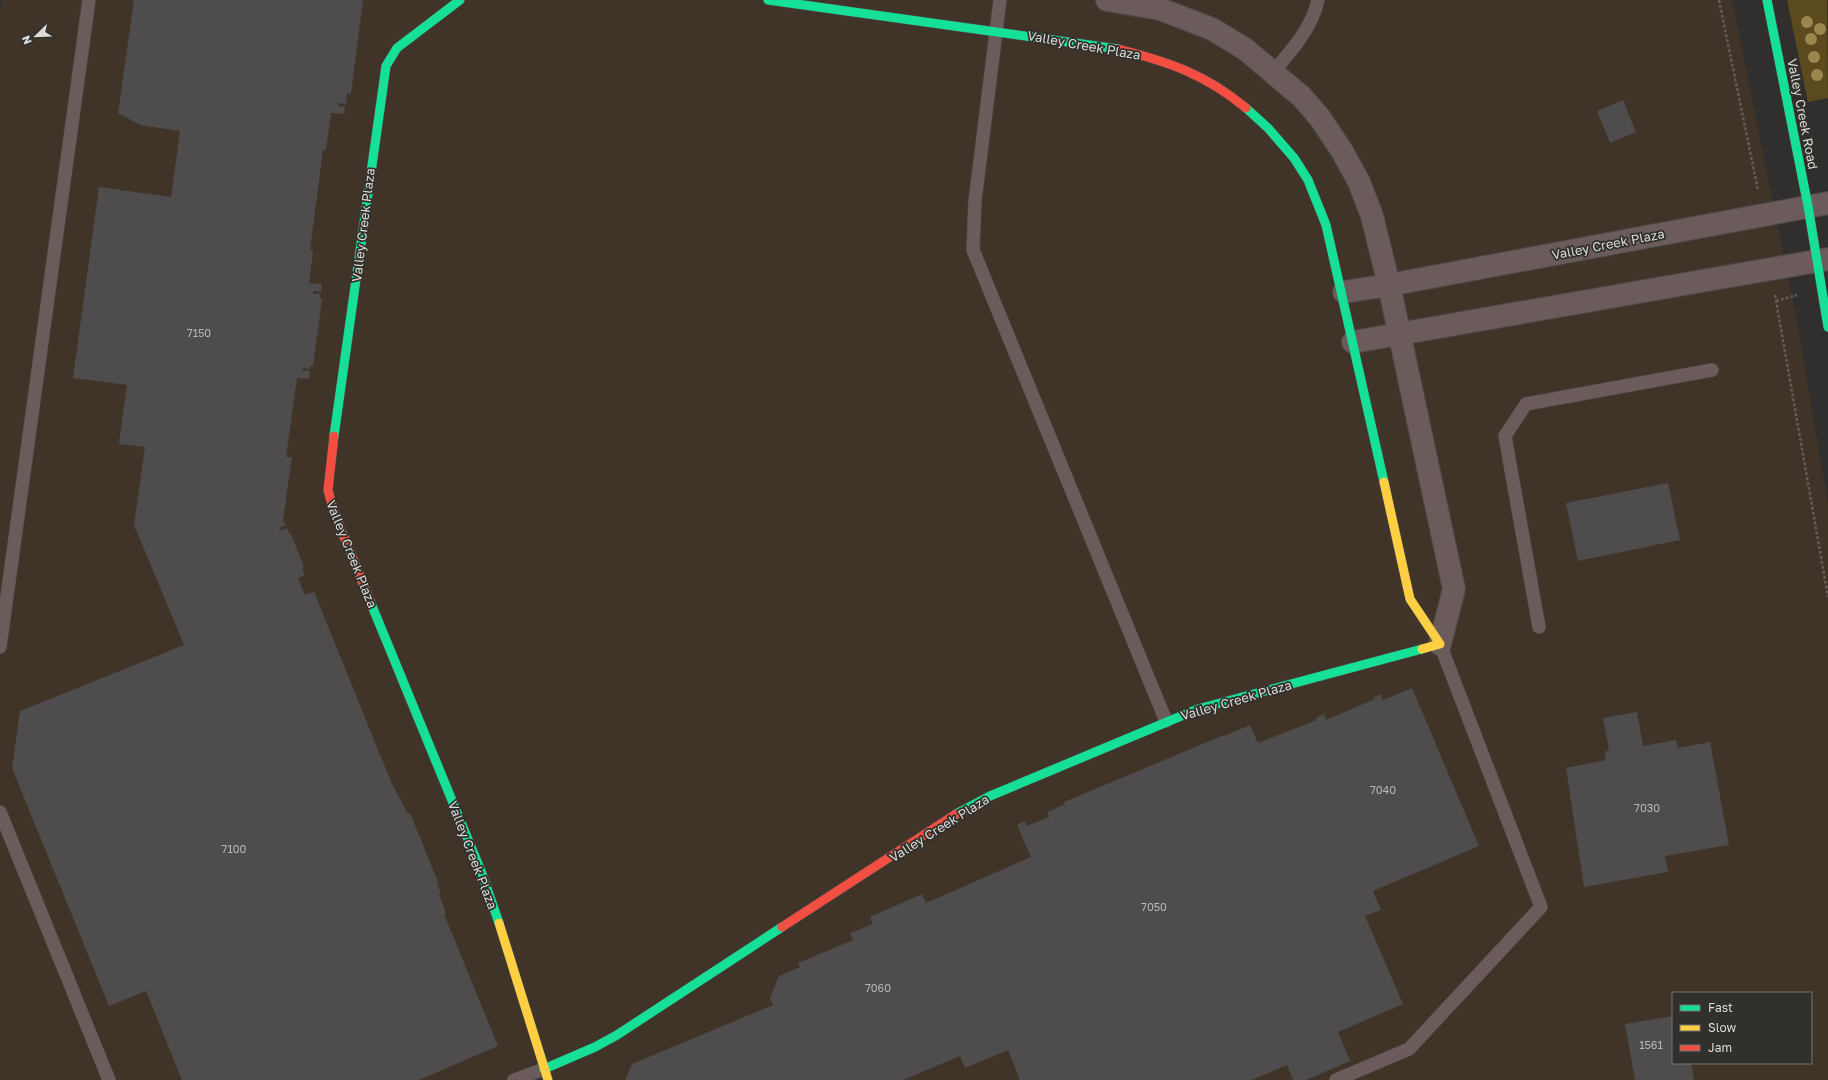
<svg xmlns="http://www.w3.org/2000/svg" width="1828" height="1080" font-family="'Golos Text',sans-serif">
  <style>
    .commercial { fill: #403428; fill-rule: evenodd }
    .green { fill: #5a4a1e }
    .building { fill: #4e4c4c }
    .lines { fill: none; stroke-linecap: round; stroke-linejoin: round }
    .lane-casing { stroke: #4b4b49; stroke-width: 14 }
    .street-casing { stroke: #4b4b49; stroke-width: 24 }
    .fast-casing { stroke: #4b4b49; stroke-width: 10 }
    .slow-casing { stroke: #4b4b49; stroke-width: 10 }
    .jam-casing { stroke: #4b4b49; stroke-width: 10 }
    .path { stroke: #655b5a; stroke-width: 2.5; stroke-dasharray: 3 2; stroke-linecap: butt }
    .lane { stroke: #6b5b5b; stroke-width: 13 }
    .street { stroke: #6b5b5b; stroke-width: 22 }
    .fast { stroke: #16e098; stroke-width: 9 }
    .slow { stroke: #ffcf43; stroke-width: 9 }
    .jam { stroke: #f24e42; stroke-width: 9 }
    .tree { fill: #9b8650 }
    .labels { text-anchor: middle; dominant-baseline: central; stroke-width: 3.5; stroke-linejoin: round; paint-order: stroke }
    .number-label { font-size: 11px; fill: #b8b7b6 }
    .street-label { font-size: 13px; fill: #dcdbd9; stroke: #31302c }
  </style>
  <rect width="100%" height="100%" fill="#302f2d"/>
  <path class="commercial" d="M2,0H1732L1800,339L1828,504V1080H0V17ZM1673,993H1811V1063H1673Z"/>
  <path class="green" d="M1787,0H1827L1828,98L1808,102Z"/>
  <path class="building" d="M134,0H363L351,94L347,93L346,104L339,103L338,106L345,107L344,114L331,113L326,150H323L310,250L313,251L309,283L322,284L321,292L313,291V294H320L319,298L322,299L313,366H310V369L303,368L302,370L310,371L309,379L297,378L286,457H292L283,520L286,525L279,528L280,531L287,528L290,535L291,534L304,567L302,568L305,575L298,578L305,595L314,592L392,784L408,814L410,813L438,882L437,883L441,893L439,894L446,913L444,914L498,1046L419,1080H182L146,991L109,1006L12,768L20,711L184,645L134,525L145,447L119,444L127,385L73,378L99,187L171,197L180,131L140,125L118,113Z
    M1623,100L1636,132L1610,143L1597,111Z
    M1668,483L1680,540L1578,561L1566,503Z
    M1412,688L1479,846L1373,891L1381,910L1365,916L1403,1004L1338,1032L1350,1061L1306,1080H1293L1287,1065L1252,1080H1020L1008,1050L965,1068L960,1056L903,1080H625L632,1064L773,1005L770,998L779,976L800,967L798,963L853,940L850,933L873,924L870,917L922,894L926,903L1031,857L1017,825L1025,821L1027,826L1049,817L1047,812L1065,804L1064,802L1224,735V736L1250,725L1258,743L1317,720L1316,718L1324,714L1326,720L1375,699L1374,697L1380,694L1383,700Z
    M1637,712L1643,746L1676,740L1678,748L1710,742L1729,845L1665,856L1668,872L1584,887L1566,768L1606,760L1605,752L1609,750L1603,718Z
    M1673,1016V1063H1691L1694,1080H1635L1625,1024Z"/>
  <g class="lines">
    <defs>
      <path id="lane" d="M1000,0L975,201L973,250L1166,721
        M1273,72C1292,50 1312,28 1318,0
        M1539,627L1505,436L1526,404L1712,370
        M0,647L89,0
        M0,812L109,1080
        M514,1080L544,1069
        M1336,1080L1409,1049L1541,907L1440,644"/>
      <path id="street" d="M1107,0L1160,9L1212,29L1245,49L1302,97L1320,118L1342,151L1359,182L1372,216L1389,285L1454,589L1440,644
        M1344,292L1389,285L1828,203
        M1353,342L1828,259"/>
      <path id="fast" d="M768,0L1118,49
        M1767,0L1808,206L1828,327
        M1246,108L1268,128L1294,158L1308,180L1326,225L1384,482
        M334,436L386,66L397,48L460,0
        M370,601L481,871L499,923
        M956,814L990,796L1198,709L1422,649
        M544,1069L595,1047L617,1035L782,927"/>
      <path id="slow" d="M1384,482L1410,599L1440,644L1422,649
        M499,923L548,1080"/>
      <path id="jam" d="M1118,49C1169,62 1205,74 1246,108
        M334,436L328,490L334,512L370,601
        M782,927L956,814"/>
    </defs>
    <use href="#lane" class="lane-casing"/>
    <use href="#street" class="street-casing"/>
    <use href="#fast" class="fast-casing"/>
    <use href="#slow" class="slow-casing"/>
    <use href="#jam" class="jam-casing"/>
    <path class="path" d="M1719,0L1758,190
      M1775,295L1828,597
      M1776,301L1797,295"/>
    <use href="#lane" class="lane"/>
    <use href="#street" class="street"/>
    <use href="#fast" class="fast"/>
    <use href="#slow" class="slow"/>
    <use href="#jam" class="jam"/>
  </g>
  <g class="tree">
    <circle cx="1807" cy="22" r="6"/>
    <circle cx="1820" cy="29" r="6"/>
    <circle cx="1811" cy="39" r="6"/>
    <circle cx="1814" cy="57" r="6"/>
    <circle cx="1817" cy="75" r="6"/>
  </g>
  <g class="labels">
    <g class="number-label">
      <text x="199" y="332">7150</text>
      <text x="1383" y="789">7040</text>
      <text x="1647" y="807">7030</text>
      <text x="234" y="848">7100</text>
      <text x="1154" y="906">7050</text>
      <text x="878" y="987">7060</text>
      <text x="1651" y="1044">1561</text>
    </g>
    <g class="street-label">
      <text transform="translate(1084 45) rotate(10)">Valley Creek Plaza</text>
      <text transform="translate(1803 114) rotate(79)">Valley Creek Road</text>
      <text transform="translate(363 225) rotate(-83)">Valley Creek Plaza</text>
      <text transform="translate(1608 244) rotate(-11)">Valley Creek Plaza</text>
      <text transform="translate(352 554) rotate(68)">Valley Creek Plaza</text>
      <text transform="translate(1236 700) rotate(-16)">Valley Creek Plaza</text>
      <text transform="translate(939 828) rotate(-32)">Valley Creek Plaza</text>
      <text transform="translate(473 855) rotate(69)">Valley Creek Plaza</text>
    </g>
  </g>
  <rect x="1672" y="992" width="140" height="72" fill="#31302c" stroke="#757471"/>
  <rect x="1680" y="1005" width="20" height="6" fill="#16e098" stroke="#757471"/>
  <text x="1708" y="1012" font-size="12" fill="#dcdbd9">Fast</text>
  <rect x="1680" y="1025" width="20" height="6" fill="#ffcf43" stroke="#757471"/>
  <text x="1708" y="1032" font-size="12" fill="#dcdbd9">Slow</text>
  <rect x="1680" y="1045" width="20" height="6" fill="#f24e42" stroke="#757471"/>
  <text x="1708" y="1052" font-size="12" fill="#dcdbd9">Jam</text>
  <g transform="translate(36 36) rotate(247)" stroke="#31302c" stroke-width="3" paint-order="stroke">
  <path d="M0-3L7 15L0 10L-7 15Z" fill="#dcdbd9"/>
  <text y="-6" font-size="11" font-weight="bold" text-anchor="middle" fill="#dcdbd9">N</text>
  </g>
</svg>
